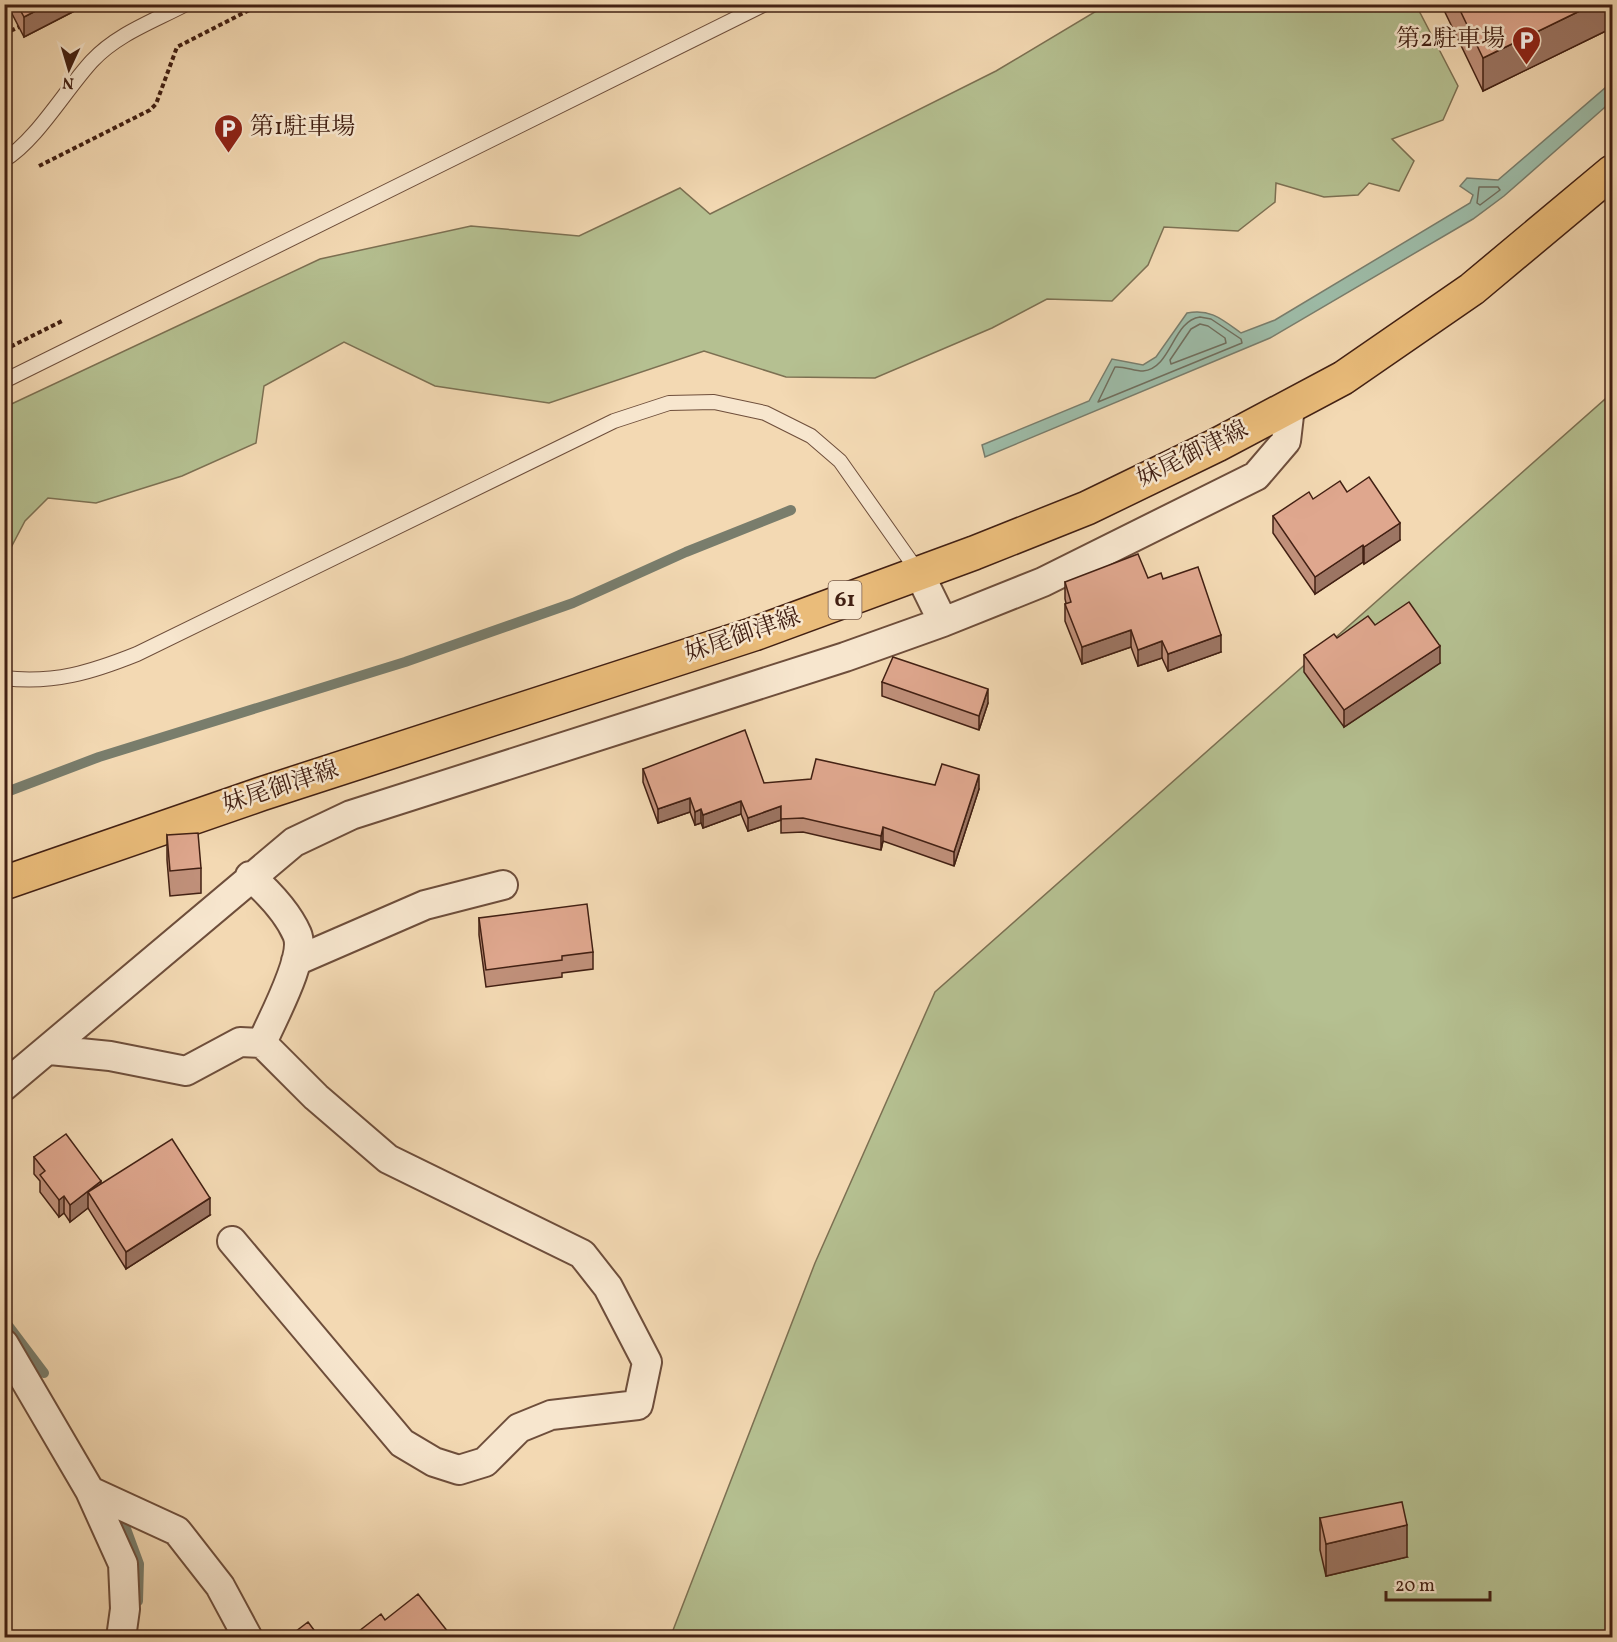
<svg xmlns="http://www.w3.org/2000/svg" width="1617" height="1642" font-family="Vollkorn,'Noto Serif JP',serif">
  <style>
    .green { fill: #b5c091; stroke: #7c7052; stroke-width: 1.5 }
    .water { fill: #9dbba7; stroke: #797d6c; stroke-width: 1.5 }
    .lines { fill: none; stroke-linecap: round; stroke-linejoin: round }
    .shore { stroke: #706e5d; stroke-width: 1.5 }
    .stream { stroke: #797d6c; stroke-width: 10 }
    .service-casing { stroke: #6e4e3b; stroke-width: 16 }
    .minor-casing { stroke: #6e4e3b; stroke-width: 32 }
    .primary-casing { stroke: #422013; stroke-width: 36 }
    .path { stroke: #422013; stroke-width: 4; stroke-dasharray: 4.5 3; stroke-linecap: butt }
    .service { stroke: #f7e6ce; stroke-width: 14 }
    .minor { stroke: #f7e6ce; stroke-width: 28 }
    .primary { stroke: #eabc7a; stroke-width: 33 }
    .wall { fill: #c0907a; stroke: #422013; stroke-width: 1.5 }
    .shaded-wall { fill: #9c7563; stroke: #422013; stroke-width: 1.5 }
    .building { fill: #dfa78e; stroke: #422013; stroke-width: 1.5 }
    .labels { text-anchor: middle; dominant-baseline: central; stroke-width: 5; stroke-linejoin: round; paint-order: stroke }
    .shield { fill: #f7e6ce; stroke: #785b4b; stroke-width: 1.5 }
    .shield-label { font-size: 22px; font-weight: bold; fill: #422013 }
    .poi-label { font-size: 24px; fill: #422013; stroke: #f7e6ce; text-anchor: end }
    .street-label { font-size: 24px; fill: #422013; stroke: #f7e6ce }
  </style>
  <rect width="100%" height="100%" fill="#f3d9b3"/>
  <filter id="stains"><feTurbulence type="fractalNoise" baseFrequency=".00333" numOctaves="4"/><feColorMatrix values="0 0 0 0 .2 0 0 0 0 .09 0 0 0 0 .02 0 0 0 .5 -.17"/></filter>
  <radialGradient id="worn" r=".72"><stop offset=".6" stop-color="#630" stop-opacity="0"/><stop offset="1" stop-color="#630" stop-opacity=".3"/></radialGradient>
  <path class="green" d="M1108,4L1416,5L1458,86L1443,120L1392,139L1414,161L1399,191L1369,183L1358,195L1324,197L1276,183L1275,202L1238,231L1164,227L1148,265L1112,301L1047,299L992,328L875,378L786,377L704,351L549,403L435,386L344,342L264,386L256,443L182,476L96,503L48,498L25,521L5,559V407L320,259L471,226L579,236L680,188L710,214L996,71Z
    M1612,393V1637L670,1638L815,1263L935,992Z"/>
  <path class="water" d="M1612,82V101L1504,196L1473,219L1270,338L985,457L982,445L1089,401L1112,359L1143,365L1156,357L1187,313C1210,308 1223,320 1241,333L1275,320L1470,203L1473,195L1460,186L1467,178L1498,180Z"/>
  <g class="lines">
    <path class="shore" d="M1479,187H1498L1500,190L1480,205L1477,203Z
      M1200,317L1211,319L1241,339L1242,343L1098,402L1115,367C1124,366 1134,371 1143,371C1172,368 1172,321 1200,317Z
      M1200,324L1208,326L1225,338L1226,343L1171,364L1170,360L1191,329Z"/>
    <path class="stream" d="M4,793L99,757L405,662L573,603L686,552L791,510
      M4,1320L44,1373
      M125,1526L139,1564L138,1601"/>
    <defs>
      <path id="service" d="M4,160C36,141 66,89 92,61C117,34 154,21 186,4
        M4,381L765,4
        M4,678C54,684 92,672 137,654L614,421L669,403L714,402L765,413L811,436L840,461L919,573"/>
      <path id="minor" d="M919,573L943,622
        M296,961L425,905L503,885
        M50,1050L110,1056L186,1071L240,1042L262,1043
        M4,1086L294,842L351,815L845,657L943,622L1043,582L1256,476L1286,441L1290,407
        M232,1241L402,1443L434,1462L459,1470L485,1462L519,1428L551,1415L638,1405L647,1362L608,1287L582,1254L388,1159L316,1097L262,1043C272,1019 307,957 297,934C287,911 268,892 250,876
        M4,1344L90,1491L123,1564L125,1609L121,1638
        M90,1491L177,1531L220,1586L248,1638"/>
      <path id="primary" d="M4,883L261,794L754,634L974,553L1087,508L1217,445L1343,378L1472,289L1612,172"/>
    </defs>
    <use href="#service" class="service-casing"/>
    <use href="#minor" class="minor-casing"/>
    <use href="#primary" class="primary-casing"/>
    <path class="path" d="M4,34L23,25
      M39,166L150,110L156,104L177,47L261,4
      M4,350L62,321"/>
    <use href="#service" class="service"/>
    <use href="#minor" class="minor"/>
    <use href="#primary" class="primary"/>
  </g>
  <path class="wall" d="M7,4H88L24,37Z
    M1441,4H1612V28L1483,91Z
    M1347,492L1400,540L1364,564L1363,562L1315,594L1273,533V516L1313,499Z
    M1148,578L1163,579L1221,652L1168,671L1162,658L1138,666L1131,647L1082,664L1065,621V604L1066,603L1065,599V582Z
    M1375,625L1440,663L1344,727L1304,672V655L1337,638Z
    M882,682L988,703L979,730L882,696Z
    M643,769L764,783L935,785L979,789L954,866L883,841L881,850L803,832L781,833V820L748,831L741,814L703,828L701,823L695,825L690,812L658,823L643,782Z
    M167,835L201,868V893L170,896L167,860Z
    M479,918L593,952V969L562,973V977L486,987L479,935Z
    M34,1157L101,1184L210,1215L126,1269L88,1208L70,1222L64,1213L59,1217L40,1192V1181L34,1174Z
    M1320,1518L1407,1557L1326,1576L1320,1550Z"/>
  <path class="shaded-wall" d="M49,4H88L24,37V17Z
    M1594,4H1612V28L1483,91V58Z
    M1400,523V540L1364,564V547Z
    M1363,545V562L1315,594V577Z
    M1131,630V647L1082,664V647Z
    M1221,635V652L1168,671V654Z
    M1162,641V658L1138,666V650Z
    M1440,646V663L1344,727V710Z
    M988,689V703L979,730V716Z
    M979,775V789L954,866V852Z
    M690,798V812L658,823V809Z
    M741,801V814L703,828V815Z
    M781,806V820L748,831V818Z
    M701,809V823L695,825V812Z
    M883,827V841L881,850V836Z
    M101,1181V1198L88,1192V1208L70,1222V1205Z
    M64,1196V1213L59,1217V1200Z
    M210,1198V1215L126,1269V1252Z
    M1407,1525V1557L1326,1576V1544Z"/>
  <path class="building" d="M17,4H49L24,17Z
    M1457,4H1594L1483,58Z
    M1369,477L1400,523L1364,547L1363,545L1315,577L1273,516L1309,492L1313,499L1340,481L1347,492Z
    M1138,554L1148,578L1161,573L1163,579L1198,567L1221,635L1168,654L1162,641L1138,650L1131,630L1082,647L1065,604L1071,602L1065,582Z
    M1409,602L1440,646L1344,710L1304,655L1334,634L1337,638L1368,616L1375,625Z
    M893,657L988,689L979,716L882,682Z
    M745,730L764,783L811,779L816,759L935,785L942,764L979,775L954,852L883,827L881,836L803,818L781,819V806L748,818L741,801L703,815L701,809L695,812L690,798L658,809L643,769Z
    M198,833L201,868L170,871L167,835Z
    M587,904L593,952L562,956V960L486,970L479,918Z
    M66,1134L101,1181L70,1205L64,1196L59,1200L40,1175L45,1171L34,1157Z
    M172,1139L210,1198L126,1252L88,1192Z
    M1402,1502L1407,1525L1326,1544L1320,1518Z
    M418,1594L452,1637L451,1638H350L381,1614L385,1620Z
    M308,1622L320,1638H287Z"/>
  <defs>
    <symbol id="parking-pin" viewBox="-11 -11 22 30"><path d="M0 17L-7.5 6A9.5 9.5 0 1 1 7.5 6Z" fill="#8f2418" stroke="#f7e6ce"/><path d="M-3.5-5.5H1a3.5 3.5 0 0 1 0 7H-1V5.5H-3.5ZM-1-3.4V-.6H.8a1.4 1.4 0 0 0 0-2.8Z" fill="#fff"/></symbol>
  </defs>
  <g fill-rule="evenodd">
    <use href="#parking-pin" x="1510" y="24" width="33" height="45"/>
    <use href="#parking-pin" x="212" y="112" width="33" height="45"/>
  </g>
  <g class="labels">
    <rect class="shield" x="828.5" y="581" width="33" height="38" rx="4.5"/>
    <g class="shield-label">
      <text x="845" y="600">61</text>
    </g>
    <g class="poi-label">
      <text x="1505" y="40">第2駐車場</text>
      <text x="250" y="128" text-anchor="start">第1駐車場</text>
    </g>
    <g class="street-label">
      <text transform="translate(1193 455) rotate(-26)">妹尾御津線</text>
      <text transform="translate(743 636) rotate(-19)">妹尾御津線</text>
      <text transform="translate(281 788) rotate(-18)">妹尾御津線</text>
    </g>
  </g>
  <rect width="1617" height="1642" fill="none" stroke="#f3d9b3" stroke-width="24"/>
  <rect x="6" y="6" width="1605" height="1630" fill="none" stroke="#422013" stroke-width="3"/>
  <rect x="12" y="12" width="1593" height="1618" fill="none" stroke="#422013" stroke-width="1.5"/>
  <g transform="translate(69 69) rotate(184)" stroke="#f7e6ce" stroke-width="4.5" paint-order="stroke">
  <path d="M0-4.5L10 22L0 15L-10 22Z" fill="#422013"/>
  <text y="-9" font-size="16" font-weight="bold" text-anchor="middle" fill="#422013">N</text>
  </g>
  <path d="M1386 1591v9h104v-9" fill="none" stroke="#422013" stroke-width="3"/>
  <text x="1395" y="1591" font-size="18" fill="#422013" stroke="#f7e6ce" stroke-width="4.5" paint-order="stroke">20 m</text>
  <rect width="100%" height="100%" filter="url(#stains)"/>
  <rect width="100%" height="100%" fill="url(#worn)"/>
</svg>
